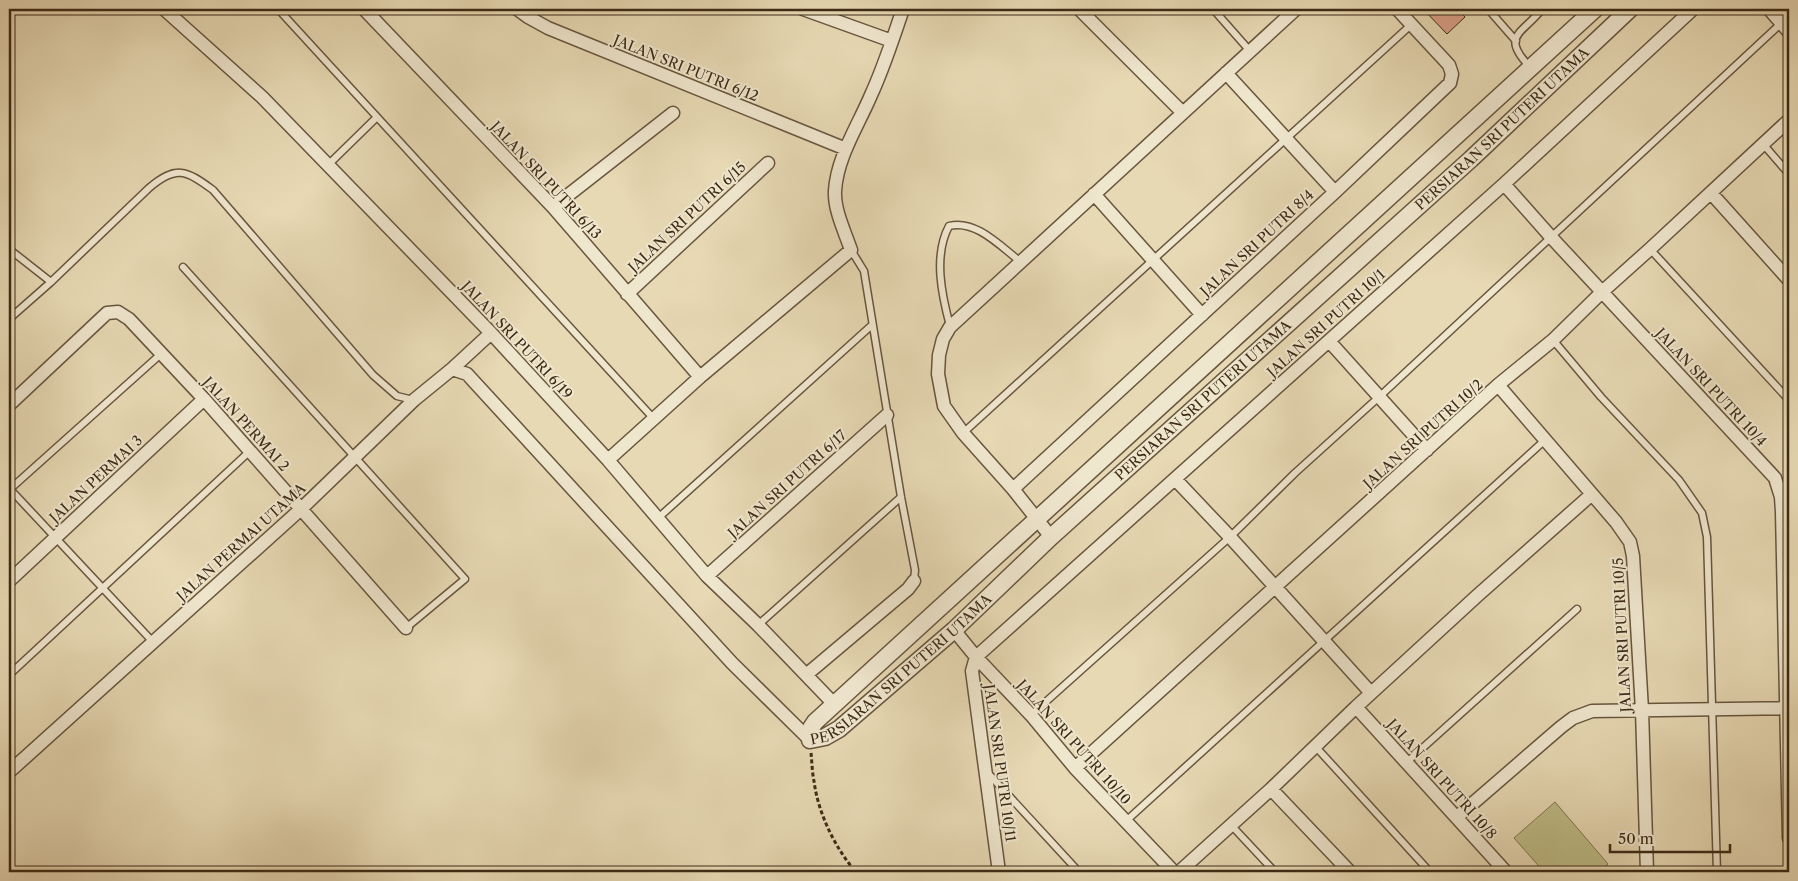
<svg xmlns="http://www.w3.org/2000/svg" width="1798" height="881" font-family="'Libre Caslon Text',serif">
  <style>
    .green { fill: #bebc87; stroke: #7e744e }
    .building { fill: #dca18b; stroke: #3d2b16 }
    .lines { fill: none; stroke-linecap: round; stroke-linejoin: round }
    .service-casing { stroke: #68563e; stroke-width: 9 }
    .minor-casing { stroke: #68563e; stroke-width: 15 }
    .tertiary-casing { stroke: #68563e; stroke-width: 19 }
    .path { stroke: #3d2b16; stroke-width: 3; stroke-dasharray: 4 2.5; stroke-linecap: butt }
    .service { stroke: #efe6ce; stroke-width: 6 }
    .minor { stroke: #efe6ce; stroke-width: 12 }
    .tertiary { stroke: #efe6ce; stroke-width: 16 }
    .labels { text-anchor: middle; dominant-baseline: central; stroke-width: 4; stroke-linejoin: round; paint-order: stroke }
    .street-label { font-size: 14px; fill: #3d2b16; stroke: #efe6ce }
  </style>
  <rect width="100%" height="100%" fill="#e7d9b4"/>
  <filter id="stains"><feTurbulence type="fractalNoise" baseFrequency=".004" numOctaves="4"/><feColorMatrix values="0 0 0 0 .2 0 0 0 0 .09 0 0 0 0 .02 0 0 0 .5 -.17"/></filter>
  <radialGradient id="worn" r=".72"><stop offset=".6" stop-color="#630" stop-opacity="0"/><stop offset="1" stop-color="#630" stop-opacity=".3"/></radialGradient>
  <path class="green" d="M1555,802L1608,864L1599,872H1544L1514,838Z"/>
  <path class="building" d="M1423,9H1458L1465,17L1447,34Z"/>
  <g class="lines">
    <defs>
      <path id="service" d="M278,9L654,419
        M1213,9L1250,51
        M1488,9L1516,41
        M1530,67C1499,35 1524,33 1542,9
        M1763,144L1789,174
        M328,165L377,117
        M9,249L51,282L149,188C176,165 186,170 213,190L373,375L397,396L413,400
        M1650,249L1789,400
        M851,250L864,271L901,497L915,570L914,581
        M183,267L465,579L406,628
        M9,319L51,282
        M950,326C942,296 933,256 949,226C976,219 1001,247 1021,262
        M1553,340L1601,397L1679,480L1702,513L1707,537L1717,872
        M963,433L1412,24
        M9,488L153,642
        M9,490L162,353
        M657,519L872,325
        M758,625L901,497
        M9,675L250,451
        M1031,715L1230,537L1295,473L1379,397L1789,16
        M1315,746L1430,872
        M1407,762L1577,609
        M987,772L1079,872
        M1126,821L1545,440
        M1231,825L1275,872"/>
      <path id="minor" d="M164,9L262,97L491,333L608,460L707,576L758,625L834,704
        M364,9L553,207L700,377
        M517,9L528,17L548,28L846,149
        M803,9L892,41
        M1079,9L1183,113
        M1769,9L1789,32
        M1226,73L1335,192
        M1504,184L1551,237L1775,478L1781,497L1782,512L1789,838
        M1711,193L1789,280
        M1094,194L1202,315
        M553,207L673,113
        M627,294L768,163
        M1329,341L1427,450
        M452,369L467,374L732,663L810,740
        M1498,385L1616,522L1630,542L1633,556L1642,710L1647,872
        M9,405L107,313L118,312L129,319L204,399L406,628
        M608,460L700,377L851,250C845,232 834,210 835,191C837,157 858,126 871,95C884,67 893,38 903,9
        M1175,479L1230,537L1371,693
        M1013,489L1335,192L1450,83L1452,74L1449,65L1397,9
        M1051,537L1013,489L963,433L944,406L938,374L939,355L943,339L950,327L1296,9
        M707,576L887,415
        M9,581L204,399
        M954,630L976,657L1031,715L1075,768L1174,872
        M806,675L908,589L914,581
        M1356,707L1506,872
        M1075,768L1498,385L1553,340L1602,292L1650,249L1789,120
        M9,772L301,509L414,400L452,369L491,333
        M1271,789L1350,872
        M1457,817L1561,727L1573,718L1592,711L1789,708
        M999,872L972,671L976,657L1504,184L1693,9
        M1179,872L1271,789L1356,707L1478,595L1592,494"/>
      <g id="tertiary">
        <path id="s1" d="M1595,9L815,722L811,728L810,740L825,737L839,729L954,630L1051,537L1471,159L1630,9"/>
      </g>
    </defs>
    <use href="#service" class="service-casing"/>
    <use href="#minor" class="minor-casing"/>
    <use href="#tertiary" class="tertiary-casing"/>
    <path class="path" d="M811,753C812,762 812,772 814,781C818,813 835,848 856,872"/>
    <use href="#service" class="service"/>
    <use href="#minor" class="minor"/>
    <use href="#tertiary" class="tertiary"/>
  </g>
  <g class="labels">
    <g class="street-label">
      <text transform="translate(686 68) rotate(22)">JALAN SRI PUTRI 6/12</text>
      <text stroke="none"><textPath href="#s1" startOffset="2002">PERSIARAN SRI PUTERI UTAMA</textPath></text>
      <text transform="translate(546 180) rotate(47)">JALAN SRI PUTRI 6/13</text>
      <text transform="translate(687 217) rotate(-43)">JALAN SRI PUTRI 6/15</text>
      <text transform="translate(1257 243) rotate(-43)">JALAN SRI PUTRI 8/4</text>
      <text transform="translate(1326 323) rotate(-42)">JALAN SRI PUTRI 10/1</text>
      <text transform="translate(517 340) rotate(47)">JALAN SRI PUTRI 6/19</text>
      <text transform="translate(1711 387) rotate(47)">JALAN SRI PUTRI 10/4</text>
      <text stroke="none"><textPath href="#s1" startOffset="1598">PERSIARAN SRI PUTERI UTAMA</textPath></text>
      <text transform="translate(246 424) rotate(48)">JALAN PERMAI 2</text>
      <text transform="translate(1423 434) rotate(-42)">JALAN SRI PUTRI 10/2</text>
      <text transform="translate(96 479) rotate(-43)">JALAN PERMAI 3</text>
      <text transform="translate(787 484) rotate(-42)">JALAN SRI PUTRI 6/17</text>
      <text transform="translate(241 542) rotate(-42)">JALAN PERMAI UTAMA</text>
      <text transform="translate(1622 635) rotate(-93)">JALAN SRI PUTRI 10/5</text>
      <text stroke="none"><textPath href="#s1" startOffset="1192">PERSIARAN SRI PUTERI UTAMA</textPath></text>
      <text transform="translate(1074 742) rotate(48)">JALAN SRI PUTRI 10/10</text>
      <text transform="translate(1000 763) rotate(82)">JALAN SRI PUTRI 10/11</text>
      <text transform="translate(1442 779) rotate(48)">JALAN SRI PUTRI 10/8</text>
    </g>
  </g>
  <rect width="1798" height="881" fill="none" stroke="#e7d9b4" stroke-width="30"/>
  <rect x="10" y="10" width="1778" height="861" fill="none" stroke="#3d2b16" stroke-width="2.5"/>
  <rect x="15" y="15" width="1768" height="851" fill="none" stroke="#3d2b16"/>
  <path d="M1610 844v8h120v-8" fill="none" stroke="#3d2b16" stroke-width="2.5"/>
  <text x="1618" y="844" font-size="15" fill="#3d2b16" stroke="#efe6ce" stroke-width="4" paint-order="stroke">50 m</text>
  <rect width="100%" height="100%" filter="url(#stains)"/>
  <rect width="100%" height="100%" fill="url(#worn)"/>
</svg>
